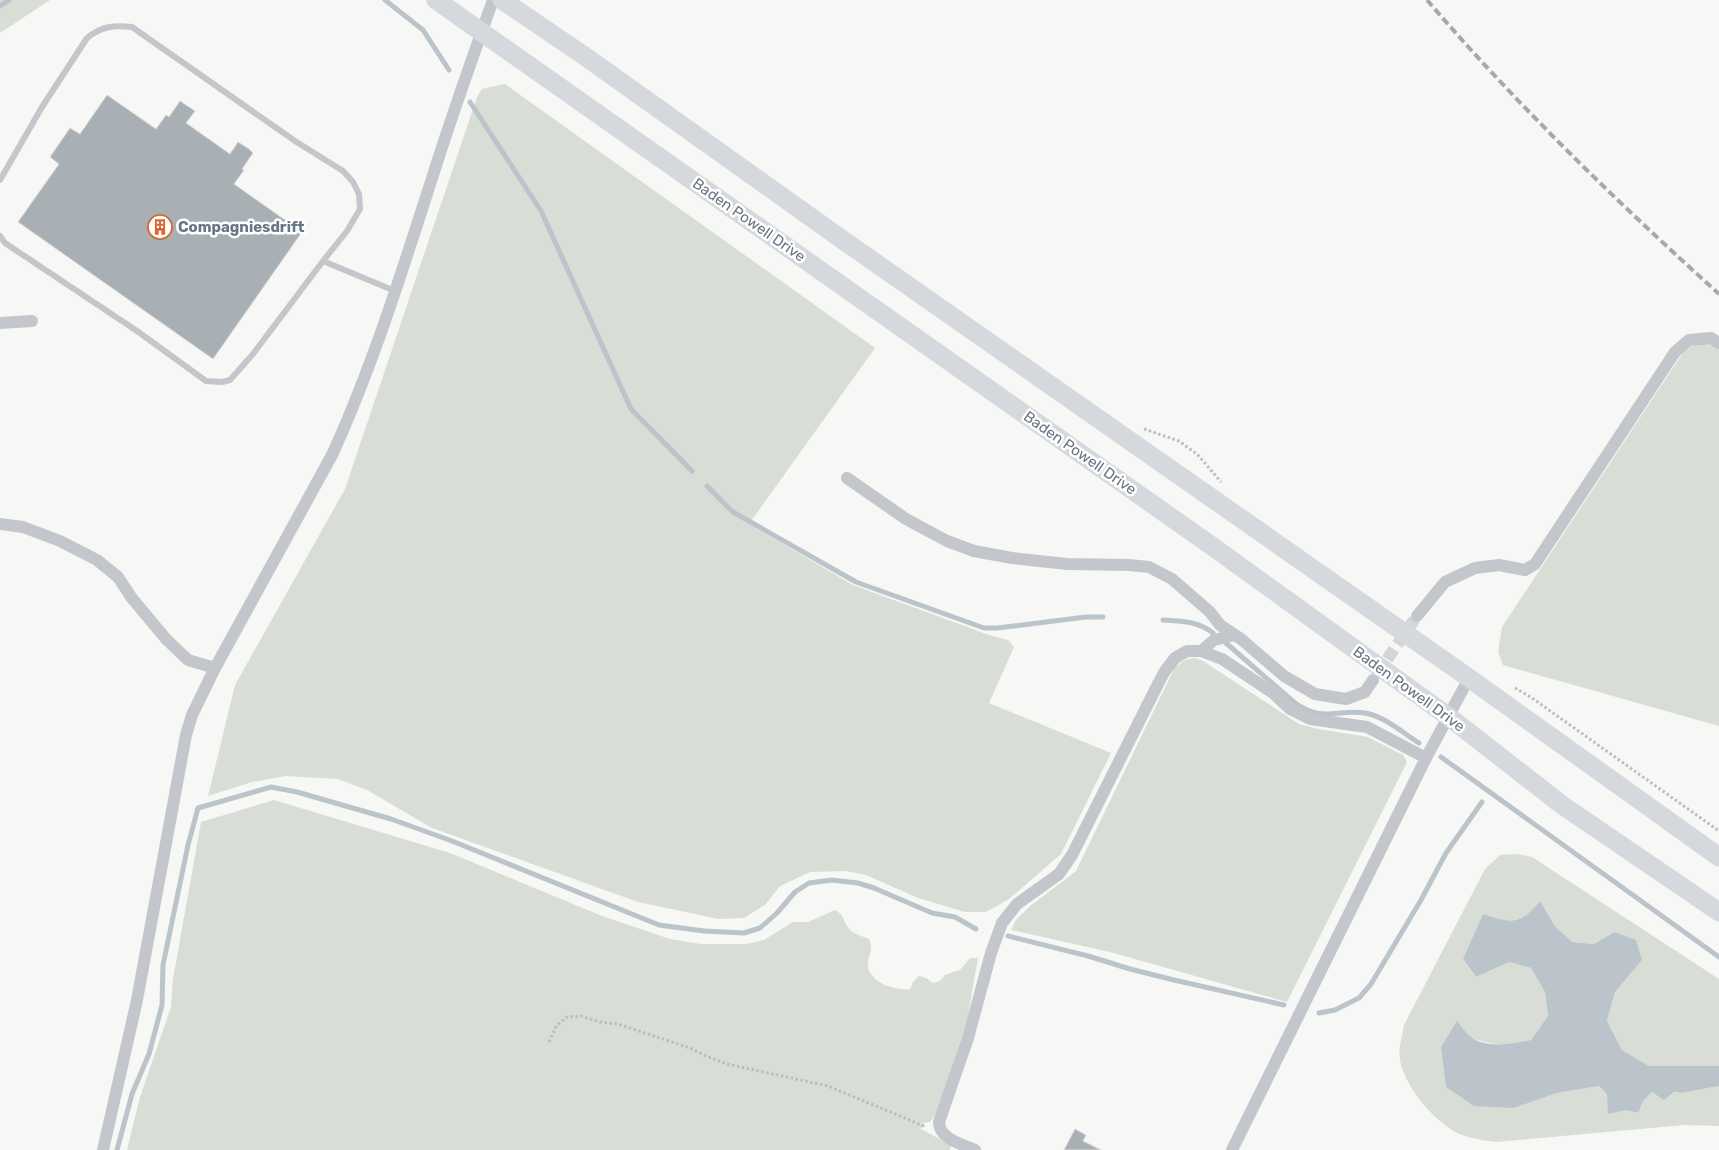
<svg xmlns="http://www.w3.org/2000/svg" width="1719" height="1150" font-family="Rubik,sans-serif">
  <style>
    .green { fill: #d8ded6 }
    .water { fill: #bbc4ca }
    .lines { fill: none; stroke-linecap: round; stroke-linejoin: round }
    .stream { stroke: #bbc4ca; stroke-width: 5 }
    .building { fill: #a8afb5; stroke: #d9d9d7 }
    .minor-tunnel { stroke: #d3d6d9; stroke-width: 12; stroke-dasharray: 12 6; stroke-linecap: butt }
    .path { stroke: #bbbdc0; stroke-width: 3; stroke-dasharray: 2.5 2.5; stroke-linecap: butt }
    .service { stroke: #c3c6ca; stroke-width: 6 }
    .minor { stroke: #c3c6ca; stroke-width: 12 }
    .secondary { stroke: #d5d8dc; stroke-width: 19 }
    .rail { stroke: #a4a9af; stroke-width: 4; stroke-dasharray: 8 4; stroke-linecap: butt }
    .labels { text-anchor: middle; dominant-baseline: central; stroke-width: 5; stroke-linejoin: round; paint-order: stroke }
    .street-label { font-size: 15px; fill: #687584; stroke: #fff }
    .poi-label { font-size: 15px; font-weight: bold; fill: #687584; stroke: #fff; text-anchor: start }
  </style>
  <rect width="100%" height="100%" fill="#f7f7f5"/>
  <path class="green" d="M0,0H50L0,33Z
    M505,84L875,348L749,524L853,585L989,635L1008,640L1014,647L989,703L1111,753L1061,854L1009,899L986,912H965L918,898L866,875L846,871L810,872L780,886L765,905L744,918L718,919L638,902L432,828L367,790L338,779L286,776L252,782L208,796L235,685L345,489L477,97L482,89Z
    M1707,343L1719,348V726L1503,665L1498,652L1502,627L1684,351L1694,345Z
    M1195,658L1203,661L1299,724L1318,729L1368,737L1403,755L1407,762L1287,1002L1110,952L1011,930L1016,920L1029,907L1076,871L1174,669C1181,662 1185,659 1195,658Z
    M274,800L450,853L602,916L670,939L701,944H746L764,940L793,922H808L835,910C845,915 843,922 850,930C855,935 863,936 869,939C874,950 869,952 868,962C866,982 895,991 910,989L913,982L919,976L926,978L933,983L940,981L945,975L953,972L960,970L970,958H978L967,1021L936,1114L930,1122L923,1123L921,1129L951,1145L950,1150H127L140,1097L171,1007L173,979L201,822Z
    M1517,854L1532,857L1719,979V1066H1649L1622,1050L1607,1021L1615,992L1642,960L1614,932L1594,944L1572,942L1555,926L1540,901C1519,926 1511,923 1483,914L1463,960L1476,977L1509,962L1531,968L1545,992L1548,1016L1531,1040C1506,1046 1495,1046 1471,1038L1514,1108L1557,1093L1599,1086L1625,1110L1637,1113L1643,1101L1652,1092L1681,1093L1719,1086V1126L1684,1125L1497,1142C1481,1140 1462,1138 1449,1128C1428,1113 1405,1086 1400,1060C1398,1049 1402,1036 1404,1025L1485,869L1500,855Z"/>
  <path class="water" d="M1540,901L1555,926L1572,942L1594,944L1614,932L1636,940L1642,960L1615,992L1607,1021L1622,1050L1649,1066H1719V1086L1681,1093L1674,1092L1664,1100L1652,1092L1643,1101L1638,1113L1625,1110L1608,1114L1607,1094L1599,1086L1557,1093L1514,1108L1474,1106L1446,1087L1441,1047L1457,1021C1461,1026 1465,1032 1470,1036C1484,1049 1514,1044 1531,1040L1548,1016L1545,992L1531,968L1509,962L1476,977L1463,959L1483,914C1512,923 1519,926 1540,901Z"/>
  <g class="lines">
    <path class="stream" d="M385,0L423,30L449,70
      M0,6L9,0
      M470,102L541,211L631,409L692,471
      M707,486L733,512L856,582L984,628H997L1086,617H1103
      M1163,620C1180,621 1198,621 1213,633
      M1226,643L1295,703C1325,723 1335,709 1365,713C1384,716 1403,733 1419,743
      M1441,757L1719,957
      M1008,936L1088,956L1130,969L1174,980L1284,1005
      M1319,1013L1335,1010L1359,998L1371,984L1421,900L1446,853L1482,802
      M117,1150L132,1094L149,1054L162,1005L163,965L188,845L198,808L271,787L297,792L391,819L452,841L659,925L704,931L744,933L760,928L777,913L795,892L809,883L832,880L858,883L874,888L932,913L955,917L976,929"/>
  </g>
  <path class="building" d="M107,95L156,129L166,115L169,117L180,101L195,111L186,123L230,154L238,142L249,149L253,153L242,169L244,170L234,184L302,232L213,359L18,222L59,164L50,157L70,128L80,134Z
    M1075,1129L1086,1135L1083,1141L1101,1150H1064Z"/>
  <g class="lines">
    <path class="minor-tunnel" d="M1377,674L1417,616"/>
    <path class="path" d="M1144,429L1179,441L1198,455L1221,482
      M1515,688L1532,698L1719,831
      M549,1042L557,1025L567,1017L581,1016L600,1022L618,1024L690,1048L706,1056L727,1064L828,1086L926,1127"/>
    <path class="service" d="M0,180L42,107L87,38C102,26 114,25 132,27L295,141L343,171L353,182L359,194L360,209L347,231L323,261L395,291
      M0,236L5,243L137,331L206,381L222,382L230,380L253,354L323,261"/>
    <path class="minor" d="M0,323L32,321
      M847,478L906,519L947,541L974,551L1012,558L1067,564L1129,565L1149,567L1172,579L1210,612L1220,625L1241,639L1284,676L1315,694L1346,699L1365,692L1373,680
      M0,524L23,527L60,541L97,560L118,577L131,597L166,639L188,660L215,668
      M1417,616L1445,582L1475,568L1499,565L1525,570L1535,564L1675,352L1689,340L1711,338L1719,343
      M1201,651L1214,640L1235,635
      M103,1150L137,1000L186,735L192,715L215,668L332,455C374,363 404,265 435,169C453,112 473,56 493,0
      M975,1150C962,1144 939,1139 939,1122L968,1038L991,953L1002,923L1017,904L1059,874L1072,855L1159,682L1165,671L1175,658L1187,651H1201L1222,659L1273,693L1290,709L1310,719L1367,727L1426,758
      M1232,1150L1426,758L1469,678"/>
    <path class="secondary" d="M436,0L1209,544L1449,717L1562,805L1719,912
      M502,0L586,57L840,238L1469,678L1719,857"/>
    <path class="rail" d="M1427,0C1517,105 1616,201 1719,294"/>
  </g>
  <defs>
    <symbol id="building-ring" viewBox="-11 -11 22 22"><circle r="9.5" fill="#fff" stroke="#d86934" stroke-width="1.5"/><path d="M-4-6H4V6H1V3H-1V6H-4ZM-2.5-4.3h1.7v1.8h-1.7ZM.8-4.3h1.7v1.8H.8ZM-2.5-1h1.7V.8h-1.7ZM.8-1h1.7V.8H.8Z" fill="#d86934"/></symbol>
  </defs>
  <g fill-rule="evenodd">
    <use href="#building-ring" x="146" y="213" width="28" height="28"/>
  </g>
  <g class="labels">
    <g class="street-label">
      <text transform="translate(749 220) rotate(35)">Baden Powell Drive</text>
      <text transform="translate(1080 453) rotate(35)">Baden Powell Drive</text>
      <text transform="translate(1409 689) rotate(36)">Baden Powell Drive</text>
    </g>
    <g class="poi-label">
      <text x="178" y="227">Compagniesdrift</text>
    </g>
  </g>
</svg>
